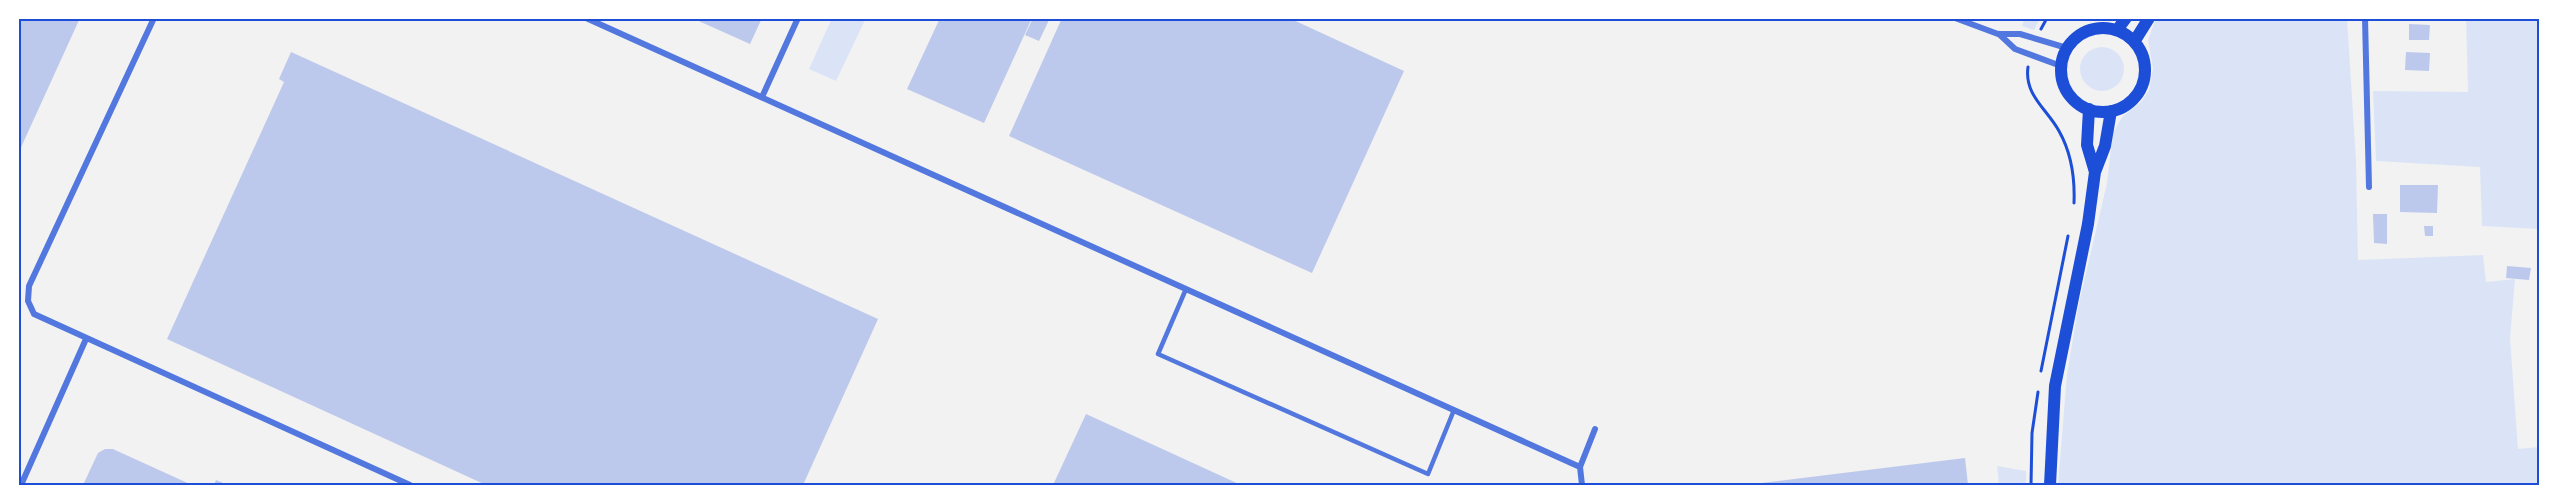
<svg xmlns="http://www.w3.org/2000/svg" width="2557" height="503" font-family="'Zilla Slab',serif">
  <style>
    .green { fill: #dbe4f7 }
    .building { fill: #bdc9ec }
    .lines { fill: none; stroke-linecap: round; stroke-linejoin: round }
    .path { stroke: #1d4ed8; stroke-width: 3 }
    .service { stroke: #5277de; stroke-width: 4.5 }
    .minor { stroke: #5277de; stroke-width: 6 }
    .secondary { stroke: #1d4ed8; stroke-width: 12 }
    .neatline { fill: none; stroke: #1d4ed8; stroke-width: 2 }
  </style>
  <rect width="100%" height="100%" fill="#f2f2f2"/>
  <path class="green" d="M832,18H866L836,81L809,69Z
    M2025,18H2040L2034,30L2022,26Z
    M2156,18H2347L2356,160L2358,260L2483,255L2486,282L2515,279L2510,338L2518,449L2539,447V485H2058L2067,374L2079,303L2107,183L2113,132L2123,116L2141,102L2149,90L2153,69L2148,40Z
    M2466,18H2539V229L2482,226L2480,167L2376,161L2373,91L2468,92Z
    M2080 69a22 22 0 1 1 44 0a22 22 0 1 1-44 0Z
    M1997,466L2026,471V485H1999Z"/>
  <path class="building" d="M18,18H80L18,154Z
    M692,18H762L750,44Z
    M940,18H1032L984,123L907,89Z
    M1033,18H1050L1039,41L1025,35Z
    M1062,18H1289L1404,71L1312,273L1009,136Z
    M2409,24L2430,25L2429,40H2409Z
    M291,52L878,319L803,485H486L167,339L284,82L279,79Z
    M2406,52L2430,53L2429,71L2405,70Z
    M2400,185H2438L2437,213L2400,212Z
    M2373,214H2387V244L2374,243Z
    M2424,226H2433V236H2425Z
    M2507,266L2531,268L2529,280L2506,278Z
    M1086,414L1241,485H1053Z
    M113,449L115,450L192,485H83L98,453L105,449Z
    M1965,458L1968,485H1753V484Z
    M216,480L228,485H214Z"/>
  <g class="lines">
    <path class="path" d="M2041,29L2047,18
      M2028,67C2024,95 2047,109 2059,131C2072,154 2075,178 2074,203
      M2041,371L2068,236
      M2031,485L2032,433L2038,392"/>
    <path class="service" d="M1186,289L1158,354L1428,474L1454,410"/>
    <path class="minor" d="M154,18L29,286L28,301L34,314L410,485
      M586,18L1580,467
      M1955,18L1998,34H2020L2067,48
      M2365,18L2369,187
      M1999,34L2015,49L2061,66
      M762,97L798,18
      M21,485L86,339
      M1582,485L1580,467L1595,429"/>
    <path class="secondary" d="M2061 70a42 42 0 1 1 84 0a42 42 0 1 1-84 0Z
      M2117,30L2126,18
      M2134,42L2149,18
      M2089,109L2087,145L2095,172
      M2050,485L2055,386L2088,224L2095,172L2105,146L2111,111"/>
  </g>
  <rect width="2557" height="503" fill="none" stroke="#ffffff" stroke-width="39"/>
  <rect x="20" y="20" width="2518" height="464" class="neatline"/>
</svg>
